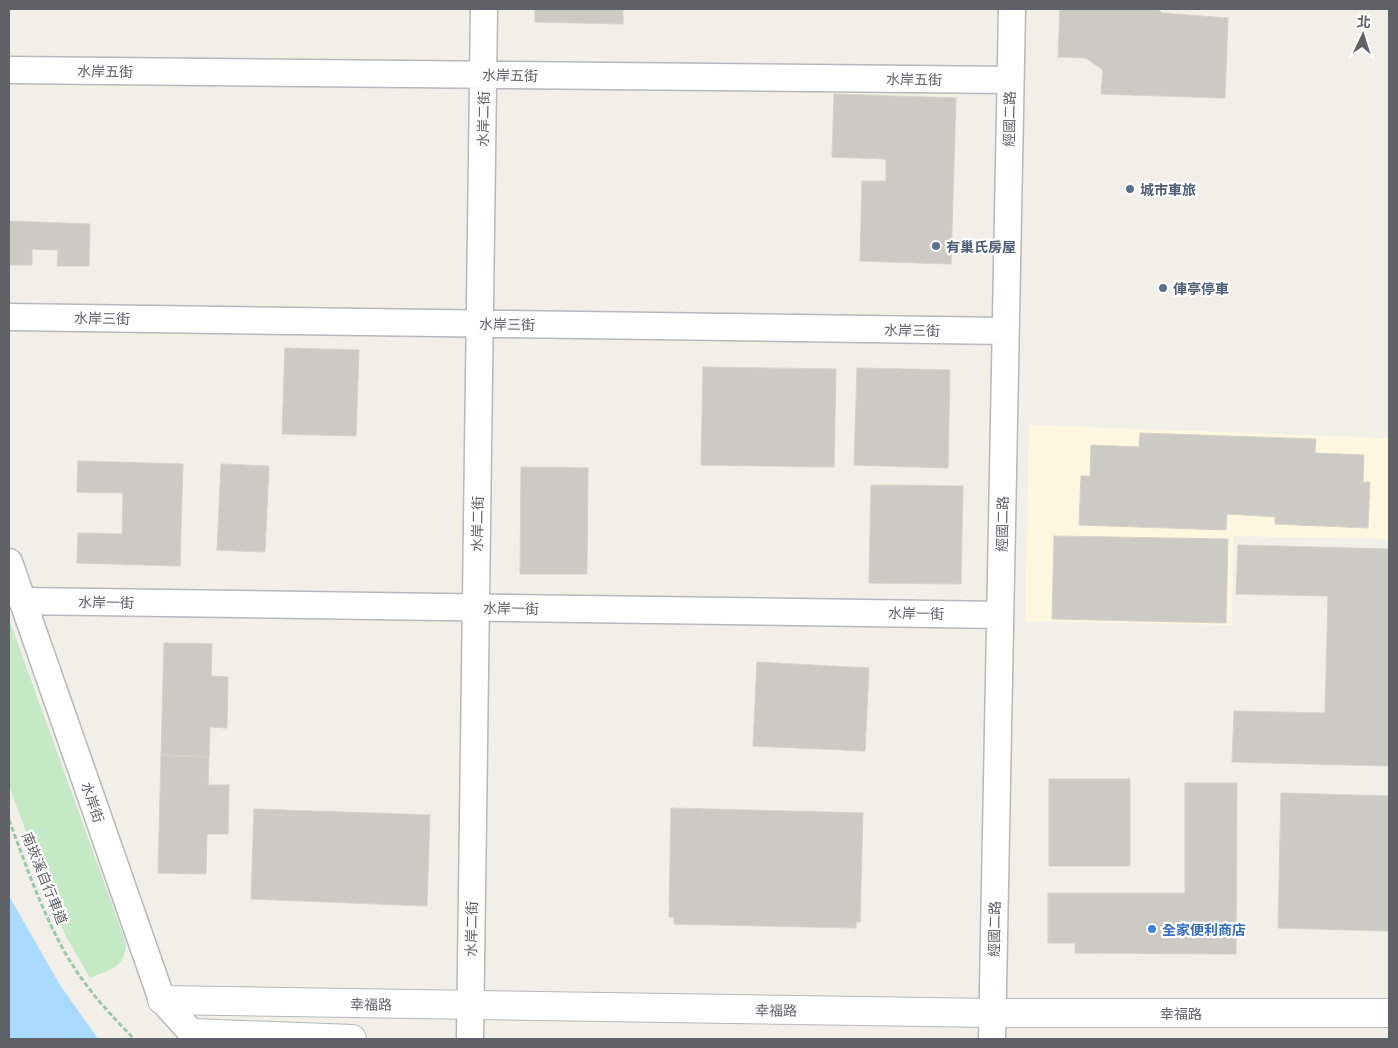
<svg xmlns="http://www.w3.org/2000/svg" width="1398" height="1048" font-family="Inter,'Noto Sans TC',sans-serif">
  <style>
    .commercial { fill: #fef7e0 }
    .green { fill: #c5e8c5 }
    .water { fill: #aadaff }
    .building { fill: #cccac5; stroke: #d6d1c6 }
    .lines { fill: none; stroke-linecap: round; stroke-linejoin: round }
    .minor-casing { stroke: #b5b8bc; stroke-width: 29 }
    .tertiary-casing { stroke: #b5b8bc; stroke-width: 30 }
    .path { stroke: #9cc7a9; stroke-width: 3; stroke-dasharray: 5 2.5; stroke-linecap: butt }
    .minor { stroke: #fff; stroke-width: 26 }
    .tertiary { stroke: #fff; stroke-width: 28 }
    .service-dot { fill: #5c6f8a; stroke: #fff; stroke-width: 2 }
    .shop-dot { fill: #3f7fe0; stroke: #fff; stroke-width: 2 }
    .labels { text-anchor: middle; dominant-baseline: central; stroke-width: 4.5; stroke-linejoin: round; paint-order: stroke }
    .street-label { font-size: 14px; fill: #5f6368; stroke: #fff }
    .service-label { font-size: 14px; font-weight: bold; fill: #4e5e75; stroke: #fff; text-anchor: start }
    .shop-label { font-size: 14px; font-weight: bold; fill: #366cbe; stroke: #fff; text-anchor: start }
  </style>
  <rect width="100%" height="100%" fill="#f1efe8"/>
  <path class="commercial" d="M1029,425L1389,438V539L1233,536L1232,625L1025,621Z"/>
  <path class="green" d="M9,619L126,943C125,968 111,969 90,978L64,933L9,786Z"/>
  <path class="water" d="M9,896L60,985L98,1039H9Z"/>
  <path class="building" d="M535,9H623V24L535,22Z
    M1060,9H1158L1162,13L1228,18L1225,98L1101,94L1103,70L1086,58L1058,57Z
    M834,94L956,98L951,264L860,261L862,181H886V159L832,157Z
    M9,221L90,224L89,266H57L58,250L32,249V265H9Z
    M285,348L359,350L356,436L282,434Z
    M703,367L836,369L834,467L701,465Z
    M857,368L950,370L948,468L854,465Z
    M1140,433L1316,439L1315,453L1364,455L1363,482H1370L1368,528L1275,524V517L1227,514L1226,530L1079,525L1081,476H1090L1091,445L1139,447Z
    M78,461L183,464L180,566L77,563L78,533L122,534L123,493L77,492Z
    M221,464L269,466L265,552L217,550Z
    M521,467L588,468L587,574H520Z
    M871,485L963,486L961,584L869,583Z
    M1054,536L1228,539L1226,623L1052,619Z
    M1238,545L1389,549V766L1232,762L1234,711L1325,713L1328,596L1236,594Z
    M164,643L212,644L211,676L228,677L227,728L210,727L209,757L161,755Z
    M757,662L869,668L865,751L753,746Z
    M161,755L209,757L208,785H229L228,834H207L206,874L158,873Z
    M1049,779H1130V866H1049Z
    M1185,783H1237L1236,954L1075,953V943H1048V893H1185Z
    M1281,793L1389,796V931L1278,928Z
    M671,808L863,813L860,922H856V928L674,924V917H669Z
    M254,809L430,815L427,906L251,899Z"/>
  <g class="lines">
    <defs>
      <path id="minor" d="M9,70L1010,80
        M9,317L1005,331
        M9,562L162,1000L192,1033
        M22,601L1000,615
        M470,1039L484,9
        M992,1039L1012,9"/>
      <path id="tertiary" d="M162,1000L992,1013H1389
        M192,1033L352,1039"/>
    </defs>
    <use href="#minor" class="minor-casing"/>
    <use href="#tertiary" class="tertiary-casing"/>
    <path class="path" d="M9,820C31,878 51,941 91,991C104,1008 119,1023 134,1039"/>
    <use href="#minor" class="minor"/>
    <use href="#tertiary" class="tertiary"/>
  </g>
  <g class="service-dot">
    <circle cx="1130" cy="189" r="5"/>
    <circle cx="936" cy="246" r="5"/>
    <circle cx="1163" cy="288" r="5"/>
  </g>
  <circle class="shop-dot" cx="1152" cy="929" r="5"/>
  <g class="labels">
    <g class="street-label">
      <text transform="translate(105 71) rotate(1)">水岸五街</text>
      <text transform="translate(510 75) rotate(1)">水岸五街</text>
      <text transform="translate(914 79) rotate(1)">水岸五街</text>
      <text transform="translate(483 119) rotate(-89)">水岸二街</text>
      <text transform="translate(1009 119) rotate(-89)">經國二路</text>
      <text transform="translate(102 318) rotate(1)">水岸三街</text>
      <text transform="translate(507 324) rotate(1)">水岸三街</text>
      <text transform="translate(912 330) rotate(1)">水岸三街</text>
      <text transform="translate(477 524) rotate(-89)">水岸二街</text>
      <text transform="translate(1002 524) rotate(-89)">經國二路</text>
      <text transform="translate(106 602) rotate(1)">水岸一街</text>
      <text transform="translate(511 608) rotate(1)">水岸一街</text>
      <text transform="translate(916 613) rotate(1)">水岸一街</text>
      <text transform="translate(93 802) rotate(71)">水岸街</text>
      <text transform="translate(45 878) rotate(68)">南崁溪自行車道</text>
      <text transform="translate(471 929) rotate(-89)">水岸二街</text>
      <text transform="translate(994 929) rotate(-89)">經國二路</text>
      <text transform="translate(371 1004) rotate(1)">幸福路</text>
      <text transform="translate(776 1010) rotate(1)">幸福路</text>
      <text x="1181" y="1013">幸福路</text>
    </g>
    <g class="service-label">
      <text x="1140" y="189">城市車旅</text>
      <text x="946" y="246">有巢氏房屋</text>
      <text x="1173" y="288">俥亭停車</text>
    </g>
    <g class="shop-label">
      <text x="1162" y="929">全家便利商店</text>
    </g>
  </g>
  <rect width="1398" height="1048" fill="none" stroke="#5f6368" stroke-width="20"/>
  <g transform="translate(1363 35) rotate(4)" stroke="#ffffff" stroke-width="4" paint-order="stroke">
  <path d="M0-4L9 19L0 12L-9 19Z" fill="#5f6368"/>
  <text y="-8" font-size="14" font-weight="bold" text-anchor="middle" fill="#5f6368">北</text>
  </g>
</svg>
